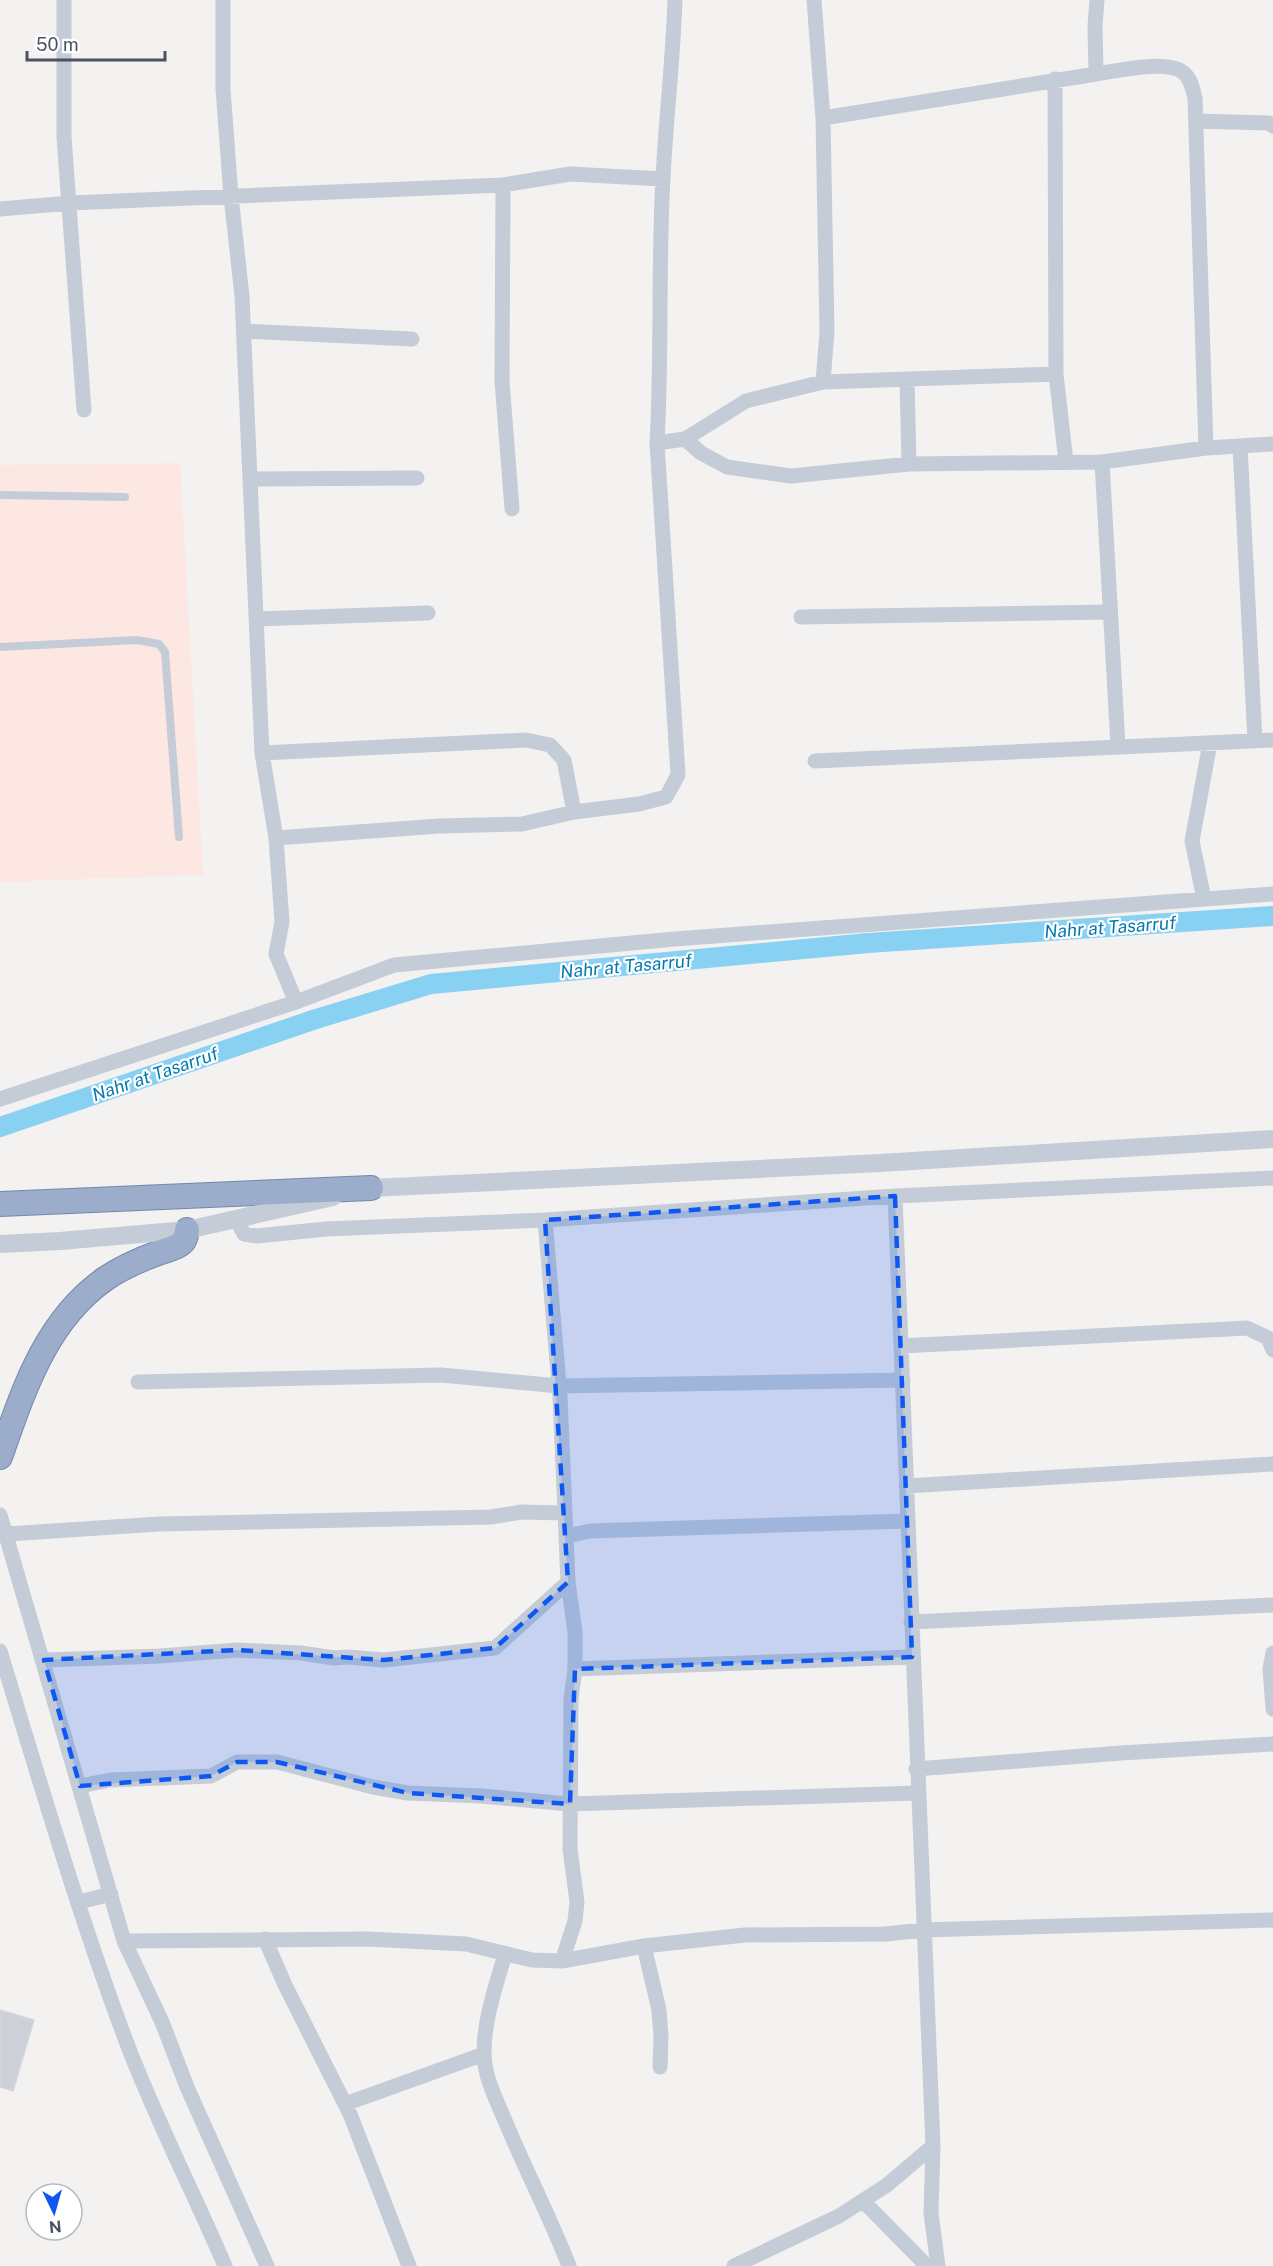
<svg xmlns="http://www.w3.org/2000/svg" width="1273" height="2266" font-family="'Public Sans',sans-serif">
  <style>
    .medical { fill: #fde7e2 }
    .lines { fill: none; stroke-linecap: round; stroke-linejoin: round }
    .canal { stroke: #89d1f2; stroke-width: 20 }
    .building { fill: #cdd0d6; stroke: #d5d6dd; stroke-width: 1.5 }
    .trunk-casing { stroke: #7288ae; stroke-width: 26 }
    .service { stroke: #c4ccd7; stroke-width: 8 }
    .minor { stroke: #c4ccd7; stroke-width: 15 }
    .tertiary { stroke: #c4ccd7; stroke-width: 18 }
    .trunk { stroke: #9badca; stroke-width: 24 }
    .marked { fill: #0e58f1; fill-opacity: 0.2; stroke: #0e58f1; stroke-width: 4.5; stroke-dasharray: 12 8; stroke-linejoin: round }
    .labels { text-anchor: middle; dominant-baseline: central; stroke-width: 4.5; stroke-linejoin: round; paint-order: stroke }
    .water-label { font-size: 18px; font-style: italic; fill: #0479af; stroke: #fff }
  </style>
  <rect width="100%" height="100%" fill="#f4f1f1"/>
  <path class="medical" d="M180,463L203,875L0,882V465Z"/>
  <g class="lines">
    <path class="canal" d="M0,1127L316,1019L431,984L868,943L1273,916"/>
  </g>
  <path class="building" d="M0,2010L34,2020L13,2091L0,2087Z"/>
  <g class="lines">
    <defs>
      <path id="trunk" d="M0,1204L371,1188
        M0,1457C23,1392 45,1321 105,1279C121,1268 139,1260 158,1253C164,1251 173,1249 179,1245C185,1242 186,1236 187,1230"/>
    </defs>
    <use href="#trunk" class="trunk-casing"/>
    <path class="service" d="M0,495L125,497
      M0,647L137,640L159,644L165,652L179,837"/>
    <path class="minor" d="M64,0V137L84,410
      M675,0C673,60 666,118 663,178C658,266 662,355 657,443L685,439L746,401L823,382L1056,374
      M814,0L823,118
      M1096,74C1117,71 1167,59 1184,73C1191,79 1193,90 1195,98L1206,448
      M1055,79L1056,374L1066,462
      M1196,121L1269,123L1273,126
      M503,185L502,381L512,509
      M0,209L70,203L503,185L570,174L663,179
      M244,331L412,339
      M907,379L909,464
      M823,382L827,332L823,118L1096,74L1095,26L1097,0
      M685,439L701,453L727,467L791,476L909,464L1102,462L1206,448L1273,444
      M1240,446L1255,741
      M1102,462L1118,746
      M250,479L417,478
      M801,617L1110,612
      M256,619L428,613
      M262,753L526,740L550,745L564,760L574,812
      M815,761L1273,740
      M276,838L439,826L522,824L574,812L639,804L666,797L678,775L657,443
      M1204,899L1192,841L1210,743
      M296,1002L394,965L675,939L1273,894
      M0,1099L296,1002L276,954L282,922L276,838L262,753L242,296L231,196L223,89V0
      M895,1196L933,2146L931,2213L938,2266
      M236,1219L244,1234L257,1236L326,1229L545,1220L895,1196L1273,1178
      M545,1220L560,1396L568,1582L575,1632V1669L571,1699L570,1849L577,1902L575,1921L562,1961
      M901,1346L1247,1328L1268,1338L1273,1350
      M138,1382L441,1375L559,1386L903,1380
      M906,1486L1273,1464
      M0,1515L124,1941L162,2022L187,2087L267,2266
      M7,1534L159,1524L491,1517L522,1512L564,1513
      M567,1536L590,1531L908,1521
      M911,1622L1273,1605
      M0,1651C40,1782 78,1913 126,2041C155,2118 193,2191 225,2266
      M1273,1653L1270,1669L1273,1709
      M44,1660L160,1656L237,1650L301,1653L334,1658L348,1657L384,1660L495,1648L568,1582
      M575,1669L912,1657
      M916,1769L1121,1753L1273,1744
      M80,1786L110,1780L211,1776L237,1762H277L373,1787L408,1793L481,1796L570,1804L917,1793
      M79,1902L111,1894
      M265,1939L285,1985L350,2114L409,2266
      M124,1941L368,1939L466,1944L532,1960L562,1961L644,1946L745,1935L886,1934L923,1930L1273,1920
      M644,1946L659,2010L661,2036L660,2067
      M505,1954C496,1986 484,2019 484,2053C484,2077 497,2101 506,2123C526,2171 550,2217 569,2266
      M345,2104L484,2054
      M863,2201L927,2266
      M734,2266L839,2216L887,2185L933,2146"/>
    <path class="tertiary" d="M360,1191L371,1188L880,1163L1273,1139
      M0,1244L60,1241L187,1230L333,1197"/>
    <use href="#trunk" class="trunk"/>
  </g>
  <path class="marked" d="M895,1196L912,1657L575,1669L570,1804L408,1793L277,1762H237L211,1776L80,1786L44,1660L237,1650L384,1660L495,1648L568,1582L545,1220Z"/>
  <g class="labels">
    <g class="water-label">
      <text transform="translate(1110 927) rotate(-4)">Nahr at Tasarruf</text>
      <text transform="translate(626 966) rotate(-5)">Nahr at Tasarruf</text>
      <text transform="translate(155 1074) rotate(-19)">Nahr at Tasarruf</text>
    </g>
  </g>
  <g transform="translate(54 2212) rotate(175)"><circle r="28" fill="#ffffff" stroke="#b6babf" stroke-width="1.5"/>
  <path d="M0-4.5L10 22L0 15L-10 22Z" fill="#0e58f1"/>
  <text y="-9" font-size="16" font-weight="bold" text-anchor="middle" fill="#485260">N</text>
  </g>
  <path d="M27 51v9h138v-9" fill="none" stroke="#485260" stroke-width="3"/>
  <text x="36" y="51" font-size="18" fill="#485260" stroke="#ffffff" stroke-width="4.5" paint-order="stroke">50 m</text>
</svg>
